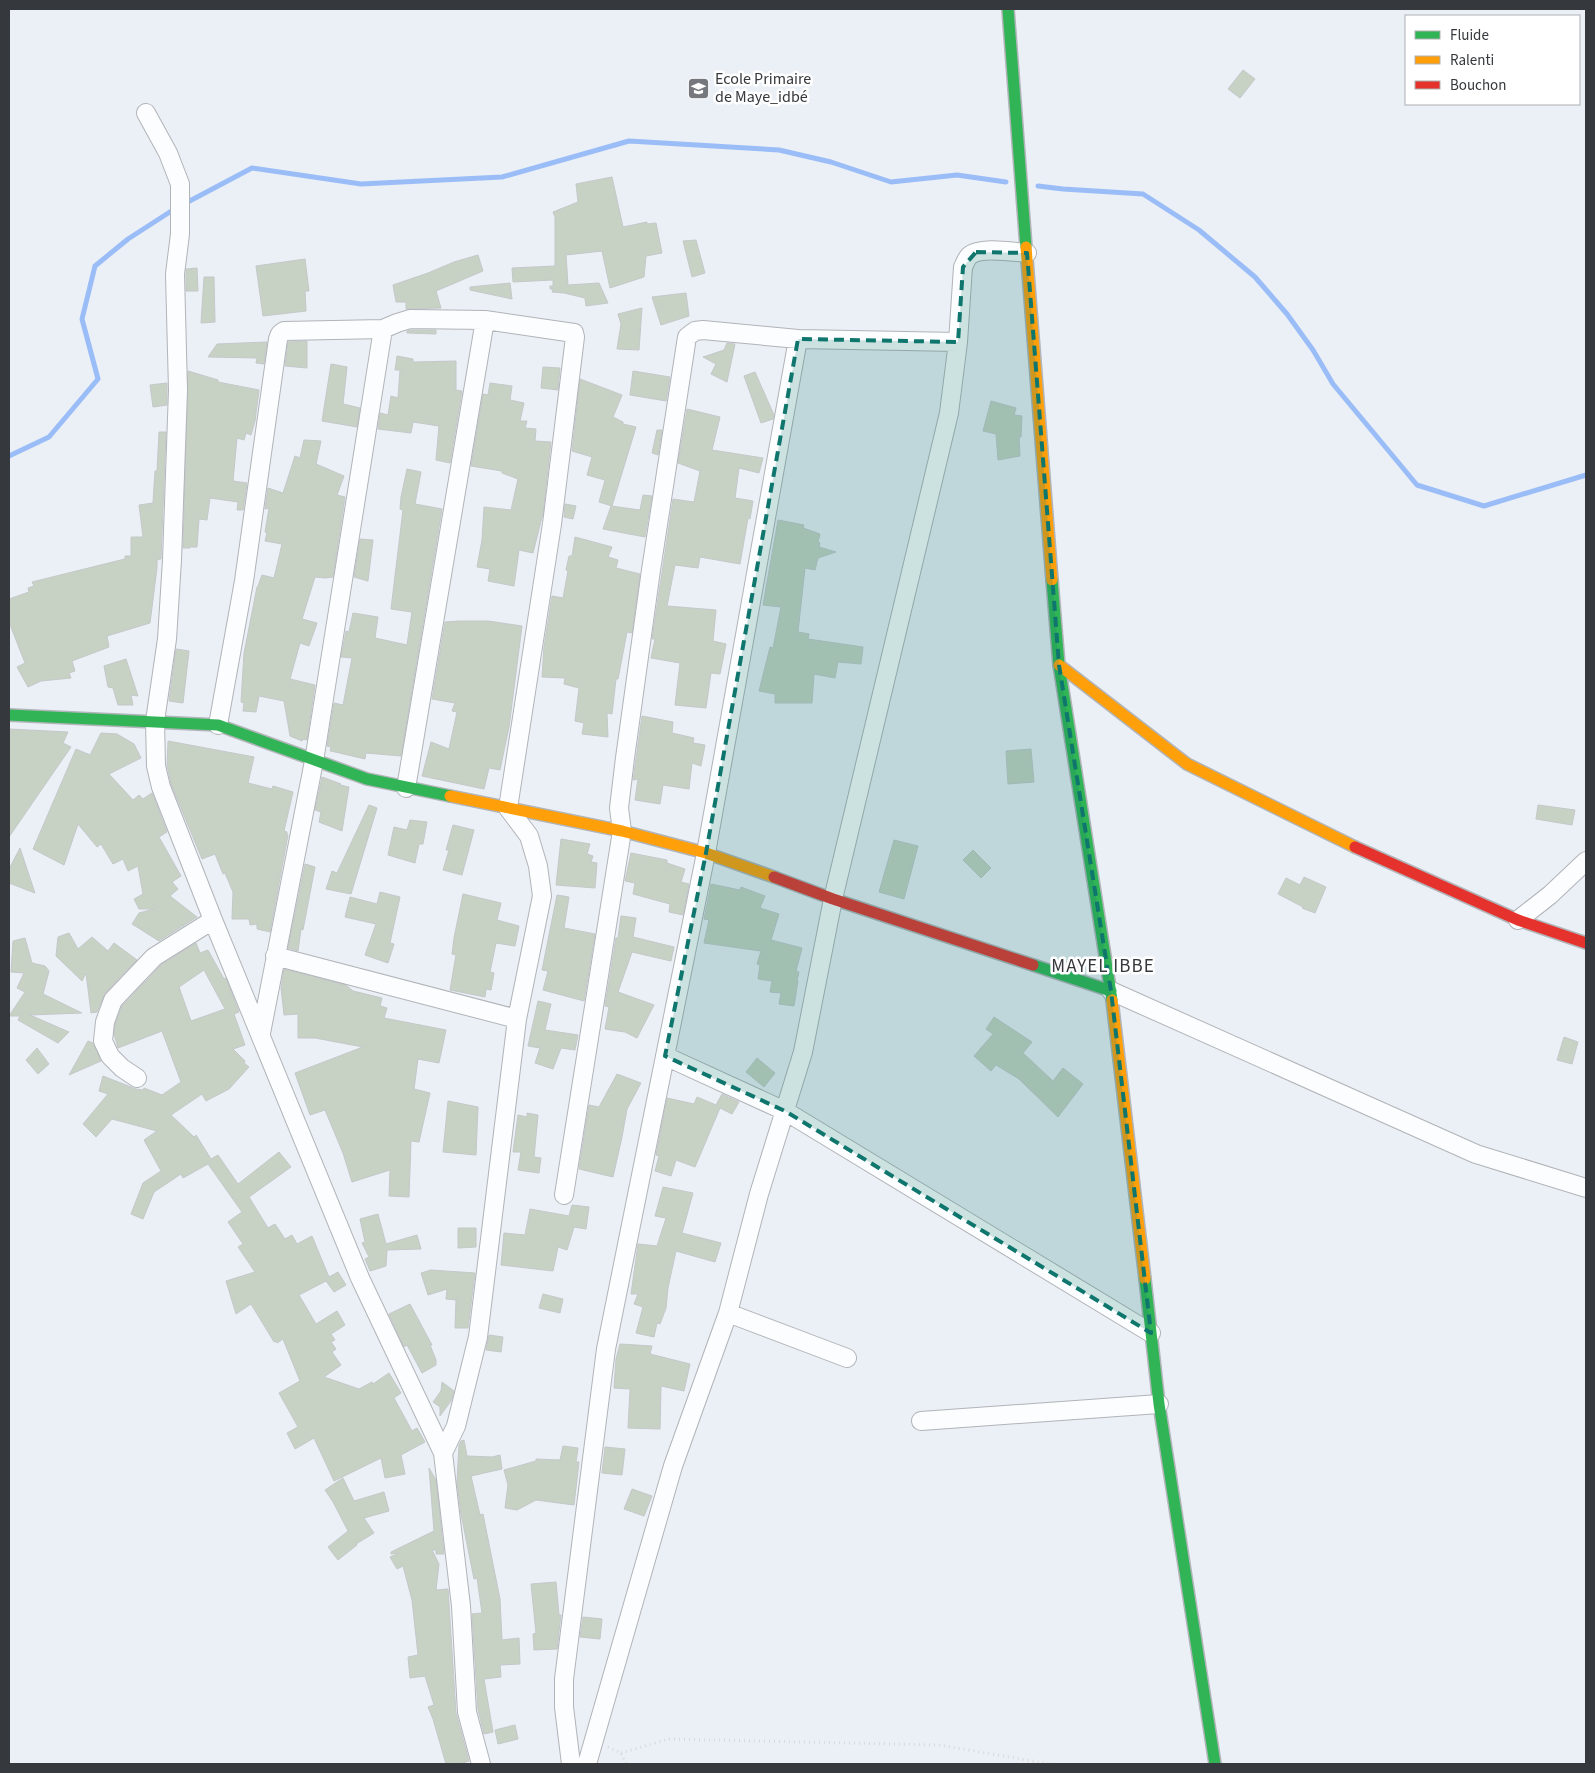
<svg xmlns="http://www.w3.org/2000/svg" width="1595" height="1773" font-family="'Source Sans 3',sans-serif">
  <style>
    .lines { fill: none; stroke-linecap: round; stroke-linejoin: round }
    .stream { stroke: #9abdf7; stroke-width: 5 }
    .building { fill: #c7d2c4; stroke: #c4c8c9; fill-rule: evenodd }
    .street-casing { stroke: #b1b4b8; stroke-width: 20 }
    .fast-casing { stroke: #b1b4b8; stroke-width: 14 }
    .slow-casing { stroke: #b1b4b8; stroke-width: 14 }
    .jam-casing { stroke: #b1b4b8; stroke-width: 14 }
    .path { stroke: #d8d9db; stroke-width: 3; stroke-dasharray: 1 4; stroke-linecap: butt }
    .street { stroke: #fcfdfe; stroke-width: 18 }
    .fast { stroke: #30b455; stroke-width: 11 }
    .slow { stroke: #ff9f0a; stroke-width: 11 }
    .jam { stroke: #e5322d; stroke-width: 11 }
    .marked { fill: #0f766e; fill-opacity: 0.2; stroke: #0f766e; stroke-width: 4; stroke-dasharray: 10 6; stroke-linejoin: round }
    .labels { text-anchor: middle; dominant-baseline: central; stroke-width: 5; stroke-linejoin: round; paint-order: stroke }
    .poi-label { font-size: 16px; fill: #35383c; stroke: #fff; text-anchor: start }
    .quarter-label { font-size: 19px; letter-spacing: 1px; fill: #35383c; stroke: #fff }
  </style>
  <rect width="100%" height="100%" fill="#ebeff6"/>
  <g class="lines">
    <path class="stream" d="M1038,186L1063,189L1143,194L1199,230L1255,277L1287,314L1313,350L1333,384L1417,485L1484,506L1586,475
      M184,204L252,168L361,184L502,177L629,141L779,150L831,162L891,182L957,175L1006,182
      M9,456L49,437L98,379L82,319L95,266L128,239L176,208"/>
  </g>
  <path class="building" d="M1243,70L1255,79L1240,98L1228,89Z
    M612,177L623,227L647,222V224L656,223L662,253L646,256L644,277L610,288L602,251L566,255L568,285L599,283L608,303L586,306L585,298L564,293L552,292L553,289H550V286H553V280L513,282L512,268L555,266V217L553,212L578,202L576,184Z
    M696,240L705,273L692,277L683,241Z
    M478,255L483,271L436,291L441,308L406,309V302H396L393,285L428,273L454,262Z
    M305,259L309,291H305L306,311L263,316L256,266Z
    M197,268L198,291H186V269Z
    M204,277H214L215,322L201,323Z
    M510,283L512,299L470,290V287Z
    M686,293L689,316L661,325L652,297Z
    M642,308L639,350L617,349L621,324L618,314Z
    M412,330H436V334L407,333V331Z
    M307,341V368L285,366L288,342Z
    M267,342L264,364L256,363L257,358L208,357L217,344Z
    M727,343L735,344L727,382L711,374L716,364L703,357L724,350Z
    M397,356L413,359V362L456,361V390L462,391L450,463L436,460L439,426L413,422L411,433L378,429L380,413L388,415L391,396L398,398L400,370H395Z
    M331,364L347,367L343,404L360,408L357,427L322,421Z
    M543,367L560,368L558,390L541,388Z
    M188,371L218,380V382L259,390L255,421L251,435L246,433L244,440L237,438L233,481L247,483L243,510H237L238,502L210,498L207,520L199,519L197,547H190V548H183Z
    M633,371L670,377L666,401L630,395Z
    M755,372L774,415L773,419L761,423L744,376Z
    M580,379L622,395L613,417L623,422V424L636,427L612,506L599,502L605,480L587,475L592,457L572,451Z
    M167,383V405L153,407L150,385Z
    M490,383L512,386L510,400L524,403L520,421H527L525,428L536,429L535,441L551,442L543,513L533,553L519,550L514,586L488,581L490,569L477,567L482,540L484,507L511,510L518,479L502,473V471L471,466L483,394L488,395Z
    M991,401L1016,408L1014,415L1022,416L1021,437H1019L1020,456L998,460L996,434L983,431Z
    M687,409L720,417L712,450L763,458L759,473L739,468L735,498L753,501L750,519L748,518L740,564L700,557L698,568L675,565L667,606L716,610L713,641L726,644L720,674L711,673L706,708L675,705L680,663L651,658L655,639H652L673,499L694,502L700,471L678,463Z
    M657,430H662L658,455L652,453Z
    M159,432H166L161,559L157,560V568L150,623L107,636L109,647L72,661L75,671L69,673L71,678L41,681L28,687L17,667L25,663L9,622V599L29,592L28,588L34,586L32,582L125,559V556H131V537H143L139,505L153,503L155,471H157Z
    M304,440L321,441L316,464L344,476L337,495L345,497L333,577L325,578L315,577L302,619L317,623L309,646L300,643L290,679L315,685L307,740L303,739L302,741L290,736L284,701L259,696L256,712L243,711L244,703L241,702L244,653L257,587L258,586L262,575L274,578L282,544L265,541L267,533L265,532L269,508L265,509L268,488L283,493L295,456L300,458Z
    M407,469L421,472L415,504L442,509L401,756L366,753L365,759L331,751H330L331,747L327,746L334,703L343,705L352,658L341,657L346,631L349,632L353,613L378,617L375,638L407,645L412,612L391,609L403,510L400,509L401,497Z
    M643,495L652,496L645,537L603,529L611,506L640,510Z
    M565,504L576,506L573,519L564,517Z
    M778,520L804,525L803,528L820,534L818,542L820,543L819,547L836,552L818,558L815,570L805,568L798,632L809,634L808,639L863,647L861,664L838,662L835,678L814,674L812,703H775V694L759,691L770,647L773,648L781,607L763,605Z
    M575,537L612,547L608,557L618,560L616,568L640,574L632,633L627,632L618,679H616L612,714L607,713L608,737L582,734L584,723L575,721L579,688L564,684L565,678L542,677L544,647L552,596L563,598L568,571L566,570L569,556H572Z
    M360,539L373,540L368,581L354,577Z
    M459,621H488L522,626L509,727L500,770L489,768L484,789L422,776L431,742L449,749L457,712L452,711L455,703L432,699L445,622Z
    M176,649L189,651L183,703L169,701Z
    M126,659L138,696L131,695L133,705H118L113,688L108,687L104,666Z
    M642,716L673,722L672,733L694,738L693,743L705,745L701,766L692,763L689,789L663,785L660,804L635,800L638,779L633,780Z
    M9,729L68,732L63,743L71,747L9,837Z
    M101,733L117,734L134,744L141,758L109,774L133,800L139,795L143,799L152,793L167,832L159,837L181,876L172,882L178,889L170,896L197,917L159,941L132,924L139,913L154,909H139L134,899L143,894L138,866L128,871L123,859L113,864L101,844L97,847L78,824L64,865L33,849L76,749L90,755Z
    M168,741L254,757L248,783L272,789L273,786L293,792L284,831L287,832V835H288L270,932L257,929V924L250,925L249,919H232L233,892L225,873L223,874L215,854L202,859L171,784L167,765Z
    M1031,749L1034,782L1008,784L1006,751Z
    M322,777L341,784L340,785L349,787L342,831L319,822L321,812L315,810Z
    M369,805L377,808L351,894L326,889L332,871L337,873Z
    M1538,805L1575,810L1572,825L1536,819Z
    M410,820L427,822L423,844H419L415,863L388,855L394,827L407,830Z
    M453,825L474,830L462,875L443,870L449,850H446Z
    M561,839L590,844L587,854L593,856L591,862L597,863L595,888L556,885Z
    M894,840L918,846L904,899L879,892Z
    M20,848L35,893L9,883V869Z
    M973,850L991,868L981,878L963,860Z
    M631,853L667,860V863L685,869L681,882L689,884L683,915L669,912L670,904L633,894L635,883L625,881Z
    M305,864L315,867L303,930L301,929L298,951L288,948Z
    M1304,877L1326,887L1315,913L1302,908L1303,907L1278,894L1286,878L1300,885Z
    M711,884L740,890L741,887L765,896L760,908L779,914L771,940L802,948L796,971L799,972L797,981H798L794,1006L779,1004L781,993L770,992L772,981L758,979L760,965L757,964L761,951L704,943L709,920L704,919Z
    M380,892L400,897L390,943L394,944L388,963L365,955L376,924L345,917L350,897L377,904Z
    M463,894L501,903L497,920L519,926L515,946L496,943L490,972L494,973L491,990L486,989L485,997L450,990L456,955L452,954L454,938Z
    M557,895L569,897L564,928L595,934L584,1001L543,990L548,971L542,970Z
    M621,916L636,918L633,937L674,947L671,961L632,952L618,992L654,1005L637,1038L625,1032L605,1029L609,1007L605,1006L616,938H618Z
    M69,933L78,949L92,937L108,951L114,943L137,960L105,993L97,1012L91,1013L86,973L82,981L56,956L58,937Z
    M25,938L32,963L45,966L49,971L43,994L82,1013L30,1015L69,1032L58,1043L18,1020L20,1016H9L25,992L17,988L24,973L11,972L13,941Z
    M196,943L200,953L208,950L224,979L226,978L239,1012L234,1014L245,1045L233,1049L245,1061L244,1063L249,1067L229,1089L206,1101L202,1094L171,1115L194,1137L196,1135L211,1159L218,1155L238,1184L279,1152L291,1167L249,1197L268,1228L275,1224L285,1239L292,1235L297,1244L312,1236L329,1277L338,1272L346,1285L334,1292L326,1281L299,1295L316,1324L337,1311L345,1325L331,1334L335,1340L331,1342L336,1349L332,1352L341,1365L324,1377L359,1389L372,1382L373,1384L389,1373L401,1393L394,1398L412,1431L417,1428L425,1442L401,1455L405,1474L385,1478L381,1458L334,1481L314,1438L295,1449L287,1433L298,1427L279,1393L300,1381L283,1339L277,1343L276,1341L274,1342L251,1304L236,1314L226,1281L255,1272L238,1247L243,1244L228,1222L242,1212L208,1164L183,1178L181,1174L154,1192L143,1219L131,1214L143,1183L161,1171L144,1140L157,1131L112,1119L96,1137L83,1124L108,1094L99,1091L103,1076L136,1089L143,1090L144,1088L162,1095L181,1082L162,1031L118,1048L114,1034L115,1024L122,1006L161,965ZM204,970L225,1009L191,1021L179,987Z
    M284,969L346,985L353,991L382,998L380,1006L387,1008L384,1018L446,1030L439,1063L418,1059L414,1089L430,1093L419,1142L411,1141L409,1197L389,1196L390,1170L352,1182L343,1153L325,1110L310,1115L295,1073L363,1047L315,1038H298V1014L284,1015L281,988Z
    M538,1001L551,1004L545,1030L578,1035L575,1050L561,1048L553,1069L535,1063L540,1048L528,1046Z
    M994,1017L1032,1042L1023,1053L1053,1081L1063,1068L1083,1084L1058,1117L1019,1079L996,1065L991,1071L974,1056L993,1034L986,1029Z
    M1564,1037L1578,1042L1572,1064L1557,1060Z
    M88,1041L93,1043L101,1061L69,1075Z
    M37,1048L49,1064L38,1074L26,1060Z
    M757,1058L775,1073L764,1087L746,1072Z
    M617,1074L641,1083L627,1109L622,1137L613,1177L579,1169L589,1105L599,1107Z
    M722,1094L739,1102L732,1114L720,1108L695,1167L676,1160L671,1176L655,1171L659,1156L656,1155L667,1098L694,1104L697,1097L716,1105Z
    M448,1101L478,1107L476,1155L443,1152Z
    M527,1113L538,1115L534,1157L541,1158L539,1173L518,1170L521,1152H513L518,1115L527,1117Z
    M663,1187L693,1193L682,1233L721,1243L715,1262L676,1251L668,1288L666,1308L660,1324L657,1323L654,1337L636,1333L643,1307L634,1304L638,1294H631L638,1244L657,1246L666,1218L655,1216Z
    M572,1205L589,1207L586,1229L574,1227L567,1250L558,1247L553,1271L501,1265L504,1233L525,1235L530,1209L569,1216Z
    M378,1214L386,1244L417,1235L421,1249L387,1250L386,1266L370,1271L365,1259L369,1257L362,1243L365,1242L360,1219Z
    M458,1228H476V1247L458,1248Z
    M431,1270L475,1273L468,1328H455L456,1300L446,1299L447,1289L428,1295L421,1273Z
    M543,1294L563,1299L560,1313L539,1308Z
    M410,1304L432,1345H430L436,1360V1365L422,1373L407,1345L404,1347L389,1314Z
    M489,1335L503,1337L501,1352L486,1350Z
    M620,1344L652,1346L650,1354L690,1364L684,1391L661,1386L660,1429L628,1428L630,1389L614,1388L616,1359Z
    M442,1382L454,1391L451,1401L440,1416V1407L433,1402L441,1391Z
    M464,1440L467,1456L492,1457L500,1455L502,1469L471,1476L480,1515L483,1514L500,1599L502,1640L519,1638L520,1664L500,1665L501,1677L484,1679L493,1732L484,1734L478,1710L472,1614L482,1613L477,1578L474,1579L461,1514L457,1482L459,1445L461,1441Z
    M563,1446L578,1448L576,1462H579L574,1505L536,1500L517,1510L505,1508L508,1485L504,1470L536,1461V1459L560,1460Z
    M605,1447L625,1449L622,1475L602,1473Z
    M429,1468L436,1480L444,1554H436V1550H432L439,1564L436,1590L448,1589L456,1713L469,1761L459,1764H446L433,1719L428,1707L434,1705L425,1676L410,1678L408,1657L418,1655L412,1600L403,1566L397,1569L390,1557L399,1553L391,1554V1552L434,1531Z
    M343,1478L354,1501L384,1492L389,1511L364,1518L374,1533L356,1544L357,1545L338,1560L328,1547L348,1531L333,1502L325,1490Z
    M632,1489L652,1496L644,1516L624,1509Z
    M556,1582L559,1615H561L557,1649L534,1650L533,1634L536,1633L531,1584Z
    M583,1617L602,1619L600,1639L580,1637Z
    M515,1725L518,1739L498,1744L495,1730Z"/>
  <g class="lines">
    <defs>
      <path id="street" d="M146,113L168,153L180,184V234L175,274L178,390L172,560L167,639L155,721L156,766L161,787L213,920L360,1278L443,1453L461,1606L467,1712L481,1764
        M218,725L244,581L278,339L280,334L284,331L383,329L397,323L410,319L485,320L574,333L575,337L552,524L508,808L529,836L538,866L542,896L517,1019L478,1337L456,1426L443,1453
        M406,788L485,320
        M1518,920L1550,895L1586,861
        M275,956L517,1019
        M1111,991L1476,1154L1586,1188
        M261,1033L314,761L383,329
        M665,1056L785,1111L1151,1333
        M137,1078L122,1068L110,1056L103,1041L105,1022L113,1000L154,957L213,920
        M564,1195L622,831L619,808L625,758L651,570L687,337L695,331L703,330L798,339L958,342
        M728,1313L847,1358
        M921,1421L1159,1404
        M571,1764L564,1707V1679L606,1349L706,853L798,339
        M587,1764L673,1466L728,1313L759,1194L803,1052L833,899L949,413L958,342L963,267C965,264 966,259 969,256C980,246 1013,252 1027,253"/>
      <path id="fast" d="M1008,9L1026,247
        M1052,580L1059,665L1112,1000
        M9,715L218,725L367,779L450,796
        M1033,965L1111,991
        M1145,1279L1159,1404L1215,1764"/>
      <path id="slow" d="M1026,247L1052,580
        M1059,665L1187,764L1355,847
        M450,796L622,831L706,853L774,877
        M1112,1000L1145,1279"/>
      <path id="jam" d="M1355,847L1518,920L1586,943
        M774,877L833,899L1033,965"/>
    </defs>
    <use href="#street" class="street-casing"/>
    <use href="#fast" class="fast-casing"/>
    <use href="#slow" class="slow-casing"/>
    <use href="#jam" class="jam-casing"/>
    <path class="path" d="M608,1747L621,1753L626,1764
      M621,1753L669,1739L939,1745L1050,1764"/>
    <use href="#street" class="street"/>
    <use href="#fast" class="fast"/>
    <use href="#slow" class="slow"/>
    <use href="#jam" class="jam"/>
  </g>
  <path class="marked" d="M976,252L1027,253L1059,665L1111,991L1151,1333L785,1111L665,1056L706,853L798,339L958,342L963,267Z"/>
  <defs>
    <symbol id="school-square" viewBox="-11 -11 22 22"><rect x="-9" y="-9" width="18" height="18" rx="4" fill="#75787d" stroke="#fff"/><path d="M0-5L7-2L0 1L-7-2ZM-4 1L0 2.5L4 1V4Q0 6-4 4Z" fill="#fff"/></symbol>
  </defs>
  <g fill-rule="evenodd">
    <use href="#school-square" x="686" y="76" width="25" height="25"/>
  </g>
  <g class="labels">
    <g class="poi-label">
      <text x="715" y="79">Ecole Primaire<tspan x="715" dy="18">de Maye_idbé</tspan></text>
    </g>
    <g class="quarter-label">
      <text x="1103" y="966">MAYEL IBBE</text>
    </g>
  </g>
  <rect width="1595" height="1773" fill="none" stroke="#35383c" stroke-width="20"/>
  <rect x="1405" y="15" width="175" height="90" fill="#ffffff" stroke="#aeafb1"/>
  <rect x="1415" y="31" width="25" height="8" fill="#30b455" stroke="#aeafb1"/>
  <text x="1450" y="40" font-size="15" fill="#35383c">Fluide</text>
  <rect x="1415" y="56" width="25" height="8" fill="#ff9f0a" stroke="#aeafb1"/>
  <text x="1450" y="65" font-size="15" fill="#35383c">Ralenti</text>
  <rect x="1415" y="81" width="25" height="8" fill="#e5322d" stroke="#aeafb1"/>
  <text x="1450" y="90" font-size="15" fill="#35383c">Bouchon</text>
</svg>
